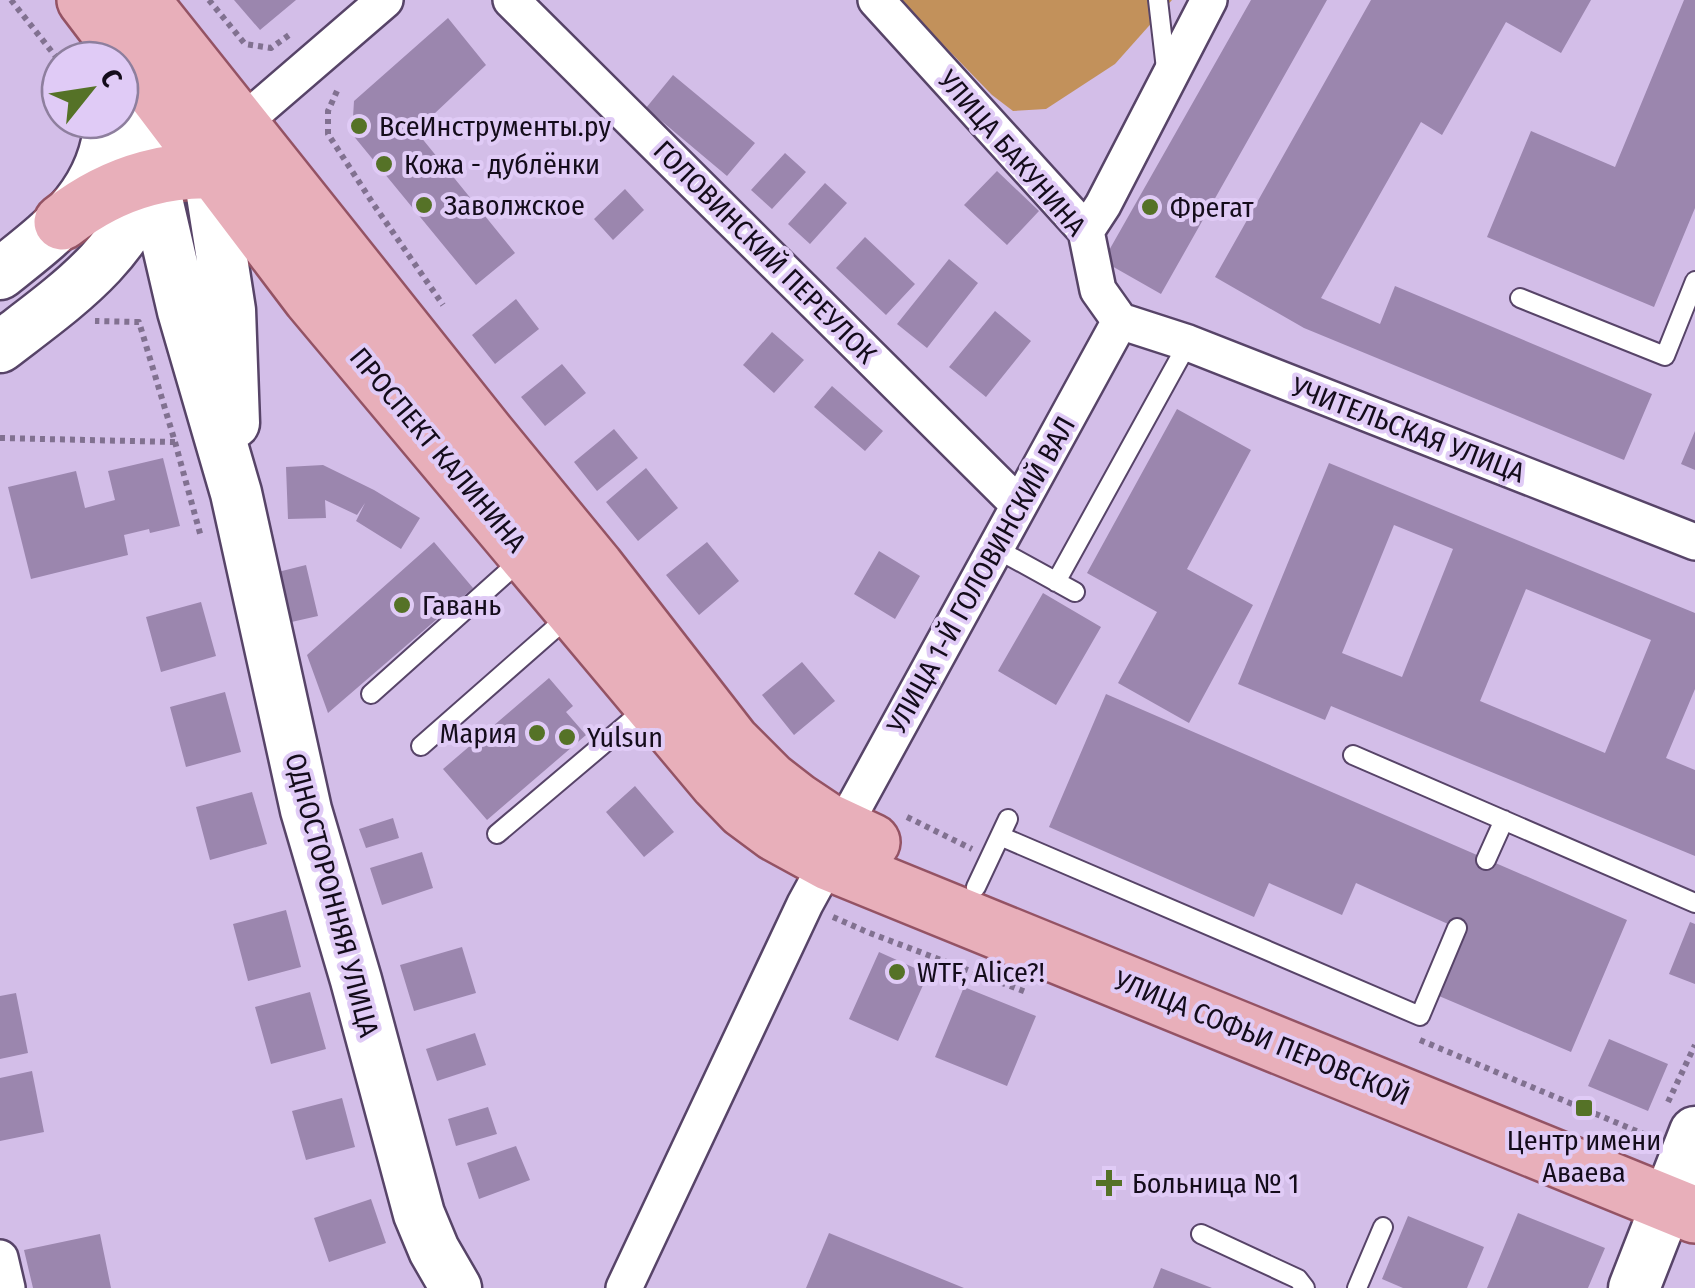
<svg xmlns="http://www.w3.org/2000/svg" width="1695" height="1288" font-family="'Fira Sans Condensed',sans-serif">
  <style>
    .green { fill: #c2915b }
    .building { fill: #9b86ae; fill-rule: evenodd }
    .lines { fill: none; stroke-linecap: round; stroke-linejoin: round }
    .lane-casing { stroke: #574468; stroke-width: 22 }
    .street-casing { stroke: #574468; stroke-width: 40 }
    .secondary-casing { stroke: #574468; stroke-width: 55 }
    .primary-casing { stroke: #945364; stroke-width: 60 }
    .path { stroke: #817190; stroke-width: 6; stroke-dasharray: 5 5; stroke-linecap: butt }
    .lane { stroke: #fff; stroke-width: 18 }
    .street { stroke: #fff; stroke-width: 35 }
    .secondary { stroke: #fff; stroke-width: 50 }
    .primary { stroke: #e8afba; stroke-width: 55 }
    .poi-dot { fill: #557227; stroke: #e0cbf6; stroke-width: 4 }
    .labels { text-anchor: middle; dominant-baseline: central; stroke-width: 8; stroke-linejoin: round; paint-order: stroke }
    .poi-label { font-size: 28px; fill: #140c1b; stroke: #e0cbf6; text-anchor: start }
    .street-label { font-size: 28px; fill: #140c1b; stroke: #e0cbf6 }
  </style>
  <rect width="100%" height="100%" fill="#d3bee8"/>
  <path class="green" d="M900,0H1172L1115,64L1046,109L1013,111L992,95Z"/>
  <path class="building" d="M234,0H296L260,30Z
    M1251,0H1327L1161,294L1103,261Z
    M1371,0H1591L1561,53L1506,22L1442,135L1421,122L1321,298L1380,324L1395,286L1652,394L1624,460L1304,328L1215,277Z
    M1684,0H1695V208L1654,307L1487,237L1531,131L1615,167Z
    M448,18L486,65L416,131L515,253L476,285L352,134L354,101Z
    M673,75L755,143L727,176L646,108Z
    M785,153L806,172L772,209L751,190Z
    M997,171L1039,211L1007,245L964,205Z
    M825,183L847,203L810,244L788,224Z
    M625,189L644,210L613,240L594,219Z
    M865,237L915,284L886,315L836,268Z
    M949,259L978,283L927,348L897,324Z
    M516,299L539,329L495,364L472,335Z
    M995,311L1031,341L986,397L949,367Z
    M772,332L804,360L774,393L743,365Z
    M562,364L586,393L545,426L521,397Z
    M832,386L883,431L865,451L814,407Z
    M1177,409L1251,450L1187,569L1253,605L1189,723L1118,683L1157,612L1087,573Z
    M614,429L638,458L597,491L574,462Z
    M1695,431V470L1681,464Z
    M163,458L180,526L150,533L149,529L124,535L128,555L31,579L8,487L76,471L85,508L115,500L108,471Z
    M1329,463L1695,613V689L1666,758L1695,770V856L1331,706L1325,720L1238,684ZM1394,525L1453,549L1402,677L1342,653ZM1526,589L1651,640L1605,753L1480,701Z
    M323,465L374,490L420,518L401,549L356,521L365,503L357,515L325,500L326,518L288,519L286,467Z
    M646,468L678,508L638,541L606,502Z
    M434,542L473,588L328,713L307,655Z
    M707,542L739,581L699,615L666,575Z
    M879,551L920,576L895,619L854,594Z
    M306,565L318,616L287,623L274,573Z
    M1043,593L1101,627L1056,705L998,671Z
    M201,602L216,656L161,672L146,617Z
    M802,662L835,701L794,735L762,695Z
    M549,678L573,706L566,712L586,735L487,820L443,769Z
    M225,692L241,752L186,767L170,707Z
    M1106,694L1627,920L1571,1052L1439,996L1466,932L1356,883L1342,915L1269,883L1254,917L1049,827Z
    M635,786L674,832L644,857L606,812Z
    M252,792L267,844L210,860L196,807Z
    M393,818L399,838L366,848L359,829Z
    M422,852L433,888L382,905L370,868Z
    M286,910L301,967L248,981L233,924Z
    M1690,922L1695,924V984L1669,974Z
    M462,947L476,993L414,1011L400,965Z
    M879,952L928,974L898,1041L849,1019Z
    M964,987L1036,1016L1007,1086L935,1057Z
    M310,992L326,1049L271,1064L255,1007Z
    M16,993L28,1053L0,1059V996Z
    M475,1033L486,1065L437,1081L426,1049Z
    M1609,1039L1668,1064L1648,1111L1588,1086Z
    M32,1071L44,1132L0,1141V1078Z
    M342,1098L355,1147L306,1160L292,1111Z
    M488,1107L497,1134L456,1146L448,1119Z
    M516,1146L530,1180L479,1199L467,1163Z
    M371,1199L386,1243L329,1262L314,1218Z
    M1518,1213L1605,1248L1588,1288H1487Z
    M1408,1216L1484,1247L1467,1288H1403L1382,1279Z
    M829,1233L964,1288H806Z
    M100,1234L111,1288H33L24,1250Z
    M1161,1268L1212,1288H1153Z"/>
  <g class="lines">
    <defs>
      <path id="lane" d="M1158,0L1166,69
        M1520,298L1665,356L1695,281
        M995,548L1075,592
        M1056,582L1188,343
        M371,694L522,559
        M421,746L569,616
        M1353,755L1695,903
        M497,834L646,708
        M1000,836L1420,1016L1457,928
        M1486,860L1504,820
        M976,887L1008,819
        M1201,1234L1298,1279L1305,1288
        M1357,1288L1383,1227"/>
      <path id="street" d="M511,0L1019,505
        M876,0L1086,231L1098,290L1120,321
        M233,141L240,125L385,0
        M1086,231L1103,205L1209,0
        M1120,321L1188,343L1695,542
        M842,829L1120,321
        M0,1258L7,1288
        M624,1288L805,904L828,862"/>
      <path id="secondary" d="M122,49L183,311L236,493L306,810L356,980L419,1214L434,1250L456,1288
        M205,150L230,310L234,423
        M0,274C54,231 105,195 110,120
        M0,347C66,296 129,255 155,171
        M1634,1288L1695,1132"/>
      <path id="primary" d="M85,0L311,298L718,783L744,810L775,833L828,862L1695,1215
        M141,0L490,438L596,567L732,742L770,780L797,801L827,821L872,842
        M62,222C114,181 177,163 242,174"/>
    </defs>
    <use href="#lane" class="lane-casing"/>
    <use href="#street" class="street-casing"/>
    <use href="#secondary" class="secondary-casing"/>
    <use href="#primary" class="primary-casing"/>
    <path class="path" d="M11,0L60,62
      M209,0L245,44L271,48L292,33
      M337,91L328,111V134L372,202L443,305
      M0,438L175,442L139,322L95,321
      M175,442L201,537
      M907,817L972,849
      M833,917L867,932L1026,992
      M1420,1040L1653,1138
      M1668,1102L1695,1045"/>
    <use href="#lane" class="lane"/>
    <use href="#street" class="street"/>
    <use href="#secondary" class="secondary"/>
    <use href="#primary" class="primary"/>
  </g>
  <g class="poi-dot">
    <circle cx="359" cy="126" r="10"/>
    <circle cx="384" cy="164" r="10"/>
    <circle cx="424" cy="205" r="10"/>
    <circle cx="1150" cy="207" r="10"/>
    <circle cx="402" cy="605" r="10"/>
    <circle cx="537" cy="733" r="10"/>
    <circle cx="567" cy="737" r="10"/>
    <circle cx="897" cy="972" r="10"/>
    <rect x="1574" y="1098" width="20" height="20" rx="5"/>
    <path d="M1104 1168h10v10h10v10h-10v10h-10v-10h-10v-10h10z"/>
  </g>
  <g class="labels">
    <g class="poi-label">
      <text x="379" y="126">ВсеИнструменты.ру</text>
      <text x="404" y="164">Кожа - дублёнки</text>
      <text x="444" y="205">Заволжское</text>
      <text x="1170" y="207">Фрегат</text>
      <text x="422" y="605">Гавань</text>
      <text x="517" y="733" text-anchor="end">Мария</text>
      <text x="587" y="737">Yulsun</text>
      <text x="917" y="972">WTF, Alice?!</text>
      <text x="1584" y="1140" text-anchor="middle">Центр имени<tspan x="1584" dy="32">Аваева</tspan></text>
      <text x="1132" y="1183">Больница № 1</text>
    </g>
    <g class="street-label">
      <text transform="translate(1012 153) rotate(49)">УЛИЦА БАКУНИНА</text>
      <text transform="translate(765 252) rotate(45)">ГОЛОВИНСКИЙ ПЕРЕУЛОК</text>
      <text transform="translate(1408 430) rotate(21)">УЧИТЕЛЬСКАЯ УЛИЦА</text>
      <text transform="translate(438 450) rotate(50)">ПРОСПЕКТ КАЛИНИНА</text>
      <text transform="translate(981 575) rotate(-61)">УЛИЦА 1-Й ГОЛОВИНСКИЙ ВАЛ</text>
      <text transform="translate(332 895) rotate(75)">ОДНОСТОРОННЯЯ УЛИЦА</text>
      <text transform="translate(1262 1038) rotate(22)">УЛИЦА СОФЬИ ПЕРОВСКОЙ</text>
    </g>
  </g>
  <g transform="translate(90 90) rotate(60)"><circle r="48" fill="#e0cbf6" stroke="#8e7f9e" stroke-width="2.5"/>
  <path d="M0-8L18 38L0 25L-18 38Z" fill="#557227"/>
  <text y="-15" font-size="28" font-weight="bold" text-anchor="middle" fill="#140c1b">С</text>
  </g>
</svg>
